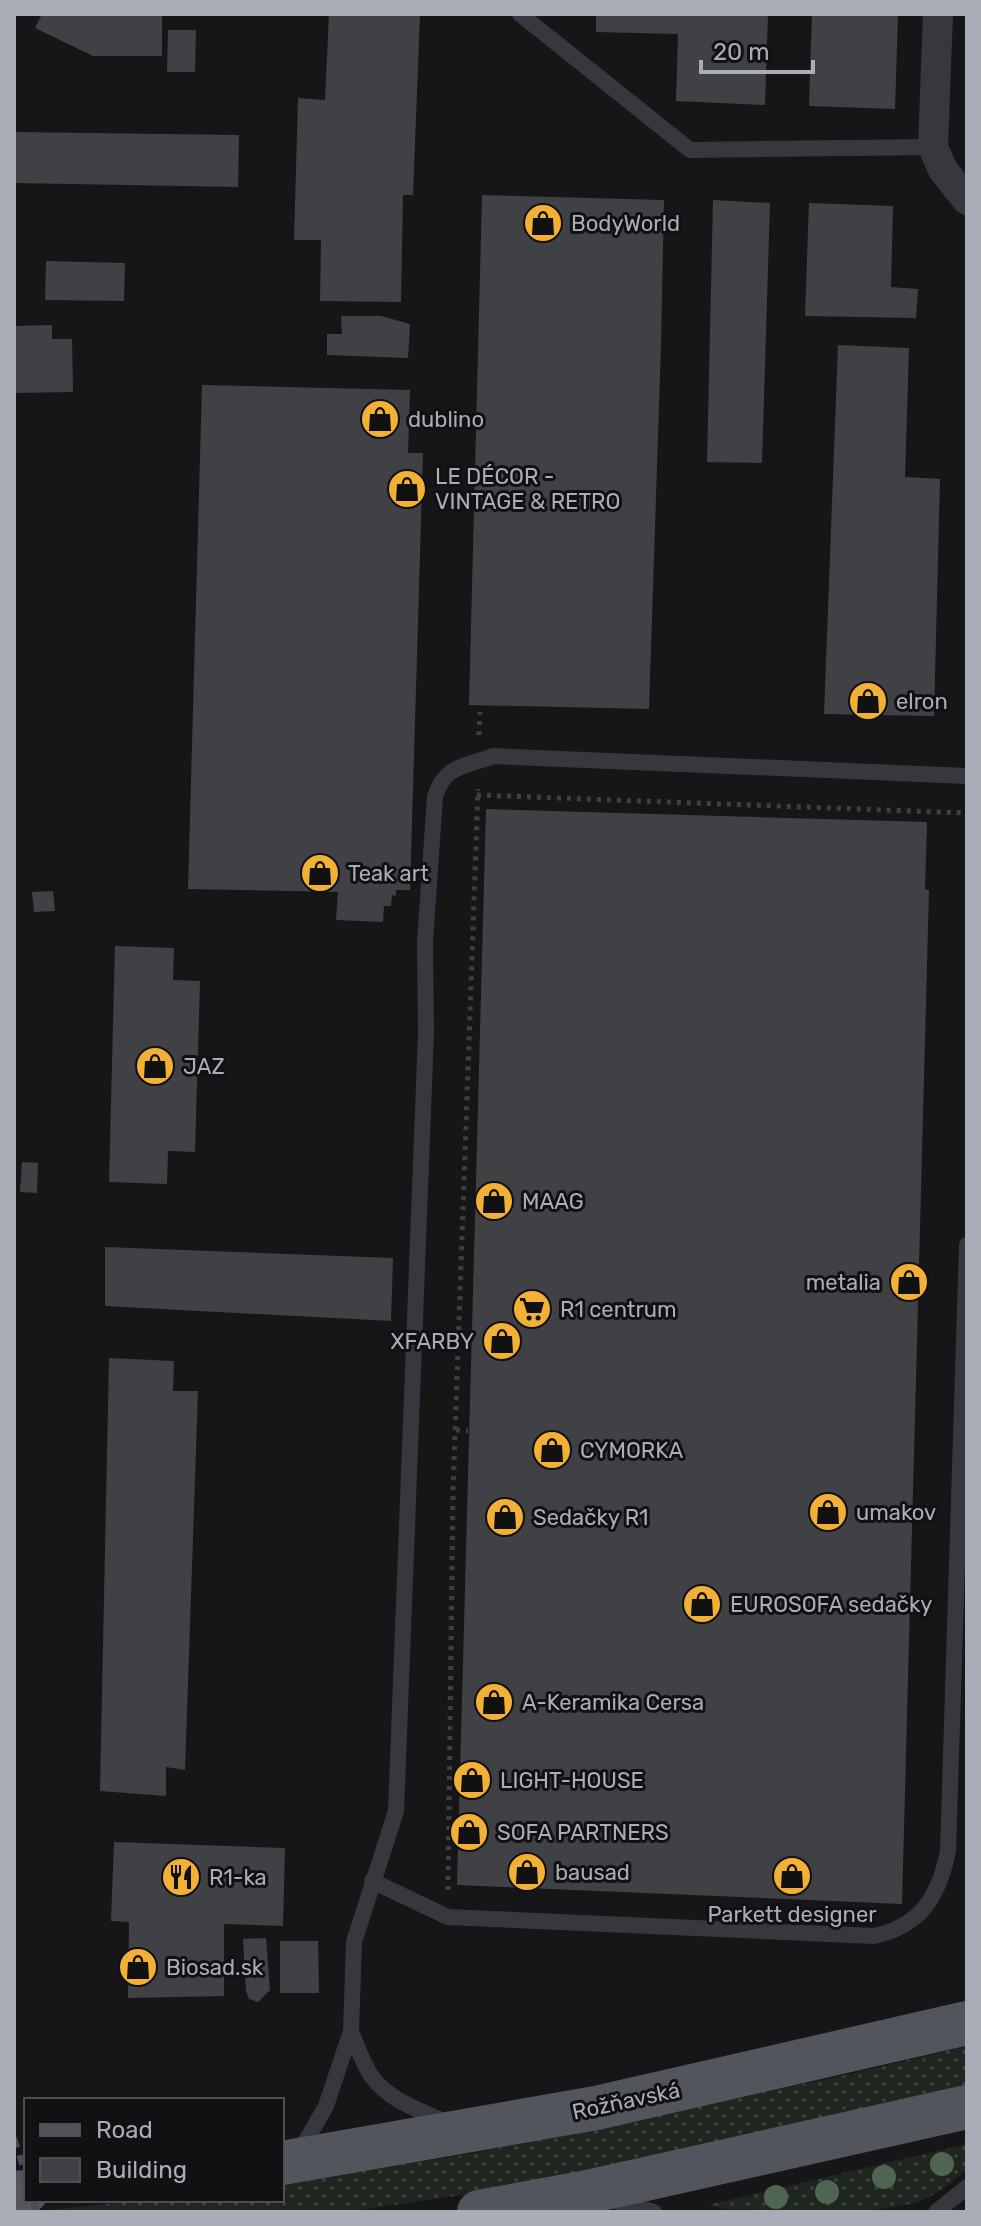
<svg xmlns="http://www.w3.org/2000/svg" width="981" height="2226" font-family="Rubik,sans-serif">
  <style>
    .grass { fill: url(#grass-dots) }
    .building { fill: #404145 }
    .lines { fill: none; stroke-linecap: round; stroke-linejoin: round }
    .path { stroke: #3d3f44; stroke-width: 5; stroke-dasharray: 4 6; stroke-linecap: butt }
    .lane { stroke: #37383d; stroke-width: 16 }
    .street { stroke: #37383d; stroke-width: 30 }
    .primary { stroke: #53555c; stroke-width: 44 }
    .rail { stroke: #4a4c52; stroke-width: 6; stroke-dasharray: 10 8; stroke-linecap: butt }
    .tree { fill: #506452 }
    .labels { text-anchor: middle; dominant-baseline: central; stroke-width: 6; stroke-linejoin: round; paint-order: stroke }
    .poi-label { font-size: 22px; fill: #a8adb8; stroke: #111113; text-anchor: start }
    .street-label { font-size: 22px; fill: #a8adb8; stroke: #111113 }
  </style>
  <defs>
    <pattern id="grass-dots" width="8" height="8" patternUnits="userSpaceOnUse" patternTransform="scale(2)"><rect width="8" height="8" fill="#1e261f"/><path d="M2 2h.1M6 6h.1" fill="none" stroke="#3c433d" stroke-width="1.8" stroke-linecap="round"/></pattern>
  </defs>
  <rect width="100%" height="100%" fill="#161618"/>
  <path class="grass" d="M967,2046V2085L781,2129L502,2189L346,2212H29L146,2200H282V2183L469,2154L850,2074Z
    M967,2144V2169C951,2184 932,2199 910,2204C856,2217 780,2210 724,2209L708,2205Z"/>
  <path class="building" d="M42,14H162V56H93L35,28Z
    M329,14H420L413,195H403L401,302L320,301L321,240H294L298,98L325,100Z
    M596,14H768L765,105L676,101L678,34L596,32Z
    M812,14H898L895,109L809,106Z
    M168,30H196L195,72H167Z
    M14,132L239,135L238,187L14,183Z
    M482,195L664,200L661,344L649,709L469,705Z
    M713,200L770,203L762,463L707,462Z
    M809,203L893,206L891,287L918,289L916,318L805,316Z
    M46,261L125,263L124,301L45,300Z
    M341,316H381L410,324L408,358L327,355V334H342Z
    M52,325V339H72L73,392L14,393V326Z
    M838,345L909,348L905,477L940,479L934,716L824,714Z
    M202,385L410,390L408,453H423L410,890H396V896L392,895L391,906H384L383,922L336,920L338,892L188,889Z
    M486,809L927,822L925,889L929,890L902,1904L457,1885Z
    M53,891L55,911L34,912L32,892Z
    M115,946L174,948L173,980L200,981L195,1152L168,1151L167,1184L109,1182Z
    M22,1162L38,1163L37,1193L20,1192Z
    M105,1247L393,1258L391,1321L105,1306Z
    M109,1358L174,1361L173,1391H198L185,1770L166,1767V1796L100,1791Z
    M114,1842L285,1848L283,1926L224,1924V1996L128,1998L129,1922L111,1921Z
    M266,1938L270,1990L258,2002L249,1999L246,1991L243,1939Z
    M280,1941H318L319,1993H280Z"/>
  <g class="lines">
    <path class="path" d="M479,735L480,712
      M477,795L967,813
      M456,1430L468,1431
      M448,1890L453,1491L478,789"/>
    <path class="lane" d="M520,14L690,150L933,147
      M372,1881L448,1917L874,1936C921,1926 939,1896 948,1851L967,1245
      M351,2031C357,2046 363,2064 372,2077C389,2100 420,2111 446,2122
      M299,2153L326,2106L351,2031L354,1942L396,1811L426,1033L425,943L435,796C446,764 465,767 493,756L967,776
      M608,2199L654,2212
      M936,2212L967,2187"/>
    <path class="street" d="M938,14L933,147L943,170L967,200"/>
    <path class="primary" d="M282,2163L596,2108L967,2023
      M14,2193L26,2192
      M479,2212L583,2193L967,2107"/>
    <path class="rail" d="M14,2138L26,2176
      M33,2200L37,2212"/>
  </g>
  <g class="tree">
    <circle cx="942" cy="2164" r="12"/>
    <circle cx="884" cy="2177" r="12"/>
    <circle cx="827" cy="2192" r="12"/>
    <circle cx="776" cy="2197" r="12"/>
  </g>
  <defs>
    <symbol id="shop-disc" viewBox="-11 -11 22 22"><circle r="9.5" fill="#f2b134" stroke="#111113"/><path d="M-5-2.5h2.3a2.7 3.5 0 0 1 5.4 0H5L5.5 6h-11ZM-1.5-2.5h3a1.5 2.3 0 0 0-3 0Z" fill="#111"/></symbol>
    <symbol id="supermarket-disc" viewBox="-11 -11 22 22"><circle r="9.5" fill="#f2b134" stroke="#111113"/><path d="M-6-5.5h2.5l.6 2H6L4.5 2H-2.5L-4.4-4H-6ZM-1.5 3.2a1.3 1.3 0 1 0 .1 0ZM3 3.2a1.3 1.3 0 1 0 .1 0Z" fill="#111"/></symbol>
    <symbol id="restaurant-disc" viewBox="-11 -11 22 22"><circle r="9.5" fill="#f2b134" stroke="#111113"/><path d="M-5-6h1v4h1v-4h1v4h1v-4h1v5L-1.5 .5V6h-2V.5L-5-1ZM5-6V6H3V1.5H1.5Q1.5-4 5-6Z" fill="#111"/></symbol>
  </defs>
  <g fill-rule="evenodd">
    <use href="#shop-disc" x="521" y="201" width="44" height="44"/>
    <use href="#shop-disc" x="358" y="397" width="44" height="44"/>
    <use href="#shop-disc" x="385" y="467" width="44" height="44"/>
    <use href="#shop-disc" x="846" y="679" width="44" height="44"/>
    <use href="#shop-disc" x="298" y="851" width="44" height="44"/>
    <use href="#shop-disc" x="133" y="1044" width="44" height="44"/>
    <use href="#shop-disc" x="472" y="1179" width="44" height="44"/>
    <use href="#shop-disc" x="887" y="1260" width="44" height="44"/>
    <use href="#supermarket-disc" x="510" y="1287" width="44" height="44"/>
    <use href="#shop-disc" x="480" y="1319" width="44" height="44"/>
    <use href="#shop-disc" x="530" y="1428" width="44" height="44"/>
    <use href="#shop-disc" x="806" y="1490" width="44" height="44"/>
    <use href="#shop-disc" x="483" y="1495" width="44" height="44"/>
    <use href="#shop-disc" x="680" y="1582" width="44" height="44"/>
    <use href="#shop-disc" x="472" y="1680" width="44" height="44"/>
    <use href="#shop-disc" x="450" y="1758" width="44" height="44"/>
    <use href="#shop-disc" x="447" y="1810" width="44" height="44"/>
    <use href="#shop-disc" x="505" y="1850" width="44" height="44"/>
    <use href="#shop-disc" x="770" y="1854" width="44" height="44"/>
    <use href="#restaurant-disc" x="159" y="1855" width="44" height="44"/>
    <use href="#shop-disc" x="116" y="1945" width="44" height="44"/>
  </g>
  <g class="labels">
    <g class="poi-label">
      <text x="571" y="223">BodyWorld</text>
      <text x="408" y="419">dublino</text>
      <text x="435" y="476">LE DÉCOR -<tspan x="435" dy="25">VINTAGE &amp; RETRO</tspan></text>
      <text x="896" y="701">elron</text>
      <text x="348" y="873">Teak art</text>
      <text x="183" y="1066">JAZ</text>
      <text x="522" y="1201">MAAG</text>
      <text x="881" y="1282" text-anchor="end">metalia</text>
      <text x="560" y="1309">R1 centrum</text>
      <text x="474" y="1341" text-anchor="end">XFARBY</text>
      <text x="580" y="1450">CYMORKA</text>
      <text x="856" y="1512">umakov</text>
      <text x="533" y="1517">Sedačky R1</text>
      <text x="730" y="1604">EUROSOFA sedačky</text>
      <text x="522" y="1702">A-Keramika Cersa</text>
      <text x="500" y="1780">LIGHT-HOUSE</text>
      <text x="497" y="1832">SOFA PARTNERS</text>
      <text x="555" y="1872">bausad</text>
      <text x="209" y="1877">R1-ka</text>
      <text x="792" y="1914" text-anchor="middle">Parkett designer</text>
      <text x="166" y="1967">Biosad.sk</text>
    </g>
    <g class="street-label">
      <text transform="translate(626 2101) rotate(-12)">Rožňavská</text>
    </g>
  </g>
  <rect width="981" height="2226" fill="none" stroke="#a8adb8" stroke-width="32"/>
  <rect x="24" y="2098" width="260" height="104" fill="#111113" stroke="#4d4f55" stroke-width="2"/>
  <rect x="40" y="2124" width="40" height="12" fill="#53555c" stroke="#4d4f55" stroke-width="2"/>
  <text x="96" y="2138" font-size="24" fill="#a8adb8">Road</text>
  <rect x="40" y="2158" width="40" height="24" fill="#404145" stroke="#4d4f55" stroke-width="2"/>
  <text x="96" y="2178" font-size="24" fill="#a8adb8">Building</text>
  <path d="M701 60v12h112v-12" fill="none" stroke="#a8adb8" stroke-width="4"/>
  <text x="713" y="60" font-size="24" fill="#a8adb8" stroke="#111113" stroke-width="6" paint-order="stroke">20 m</text>
</svg>
